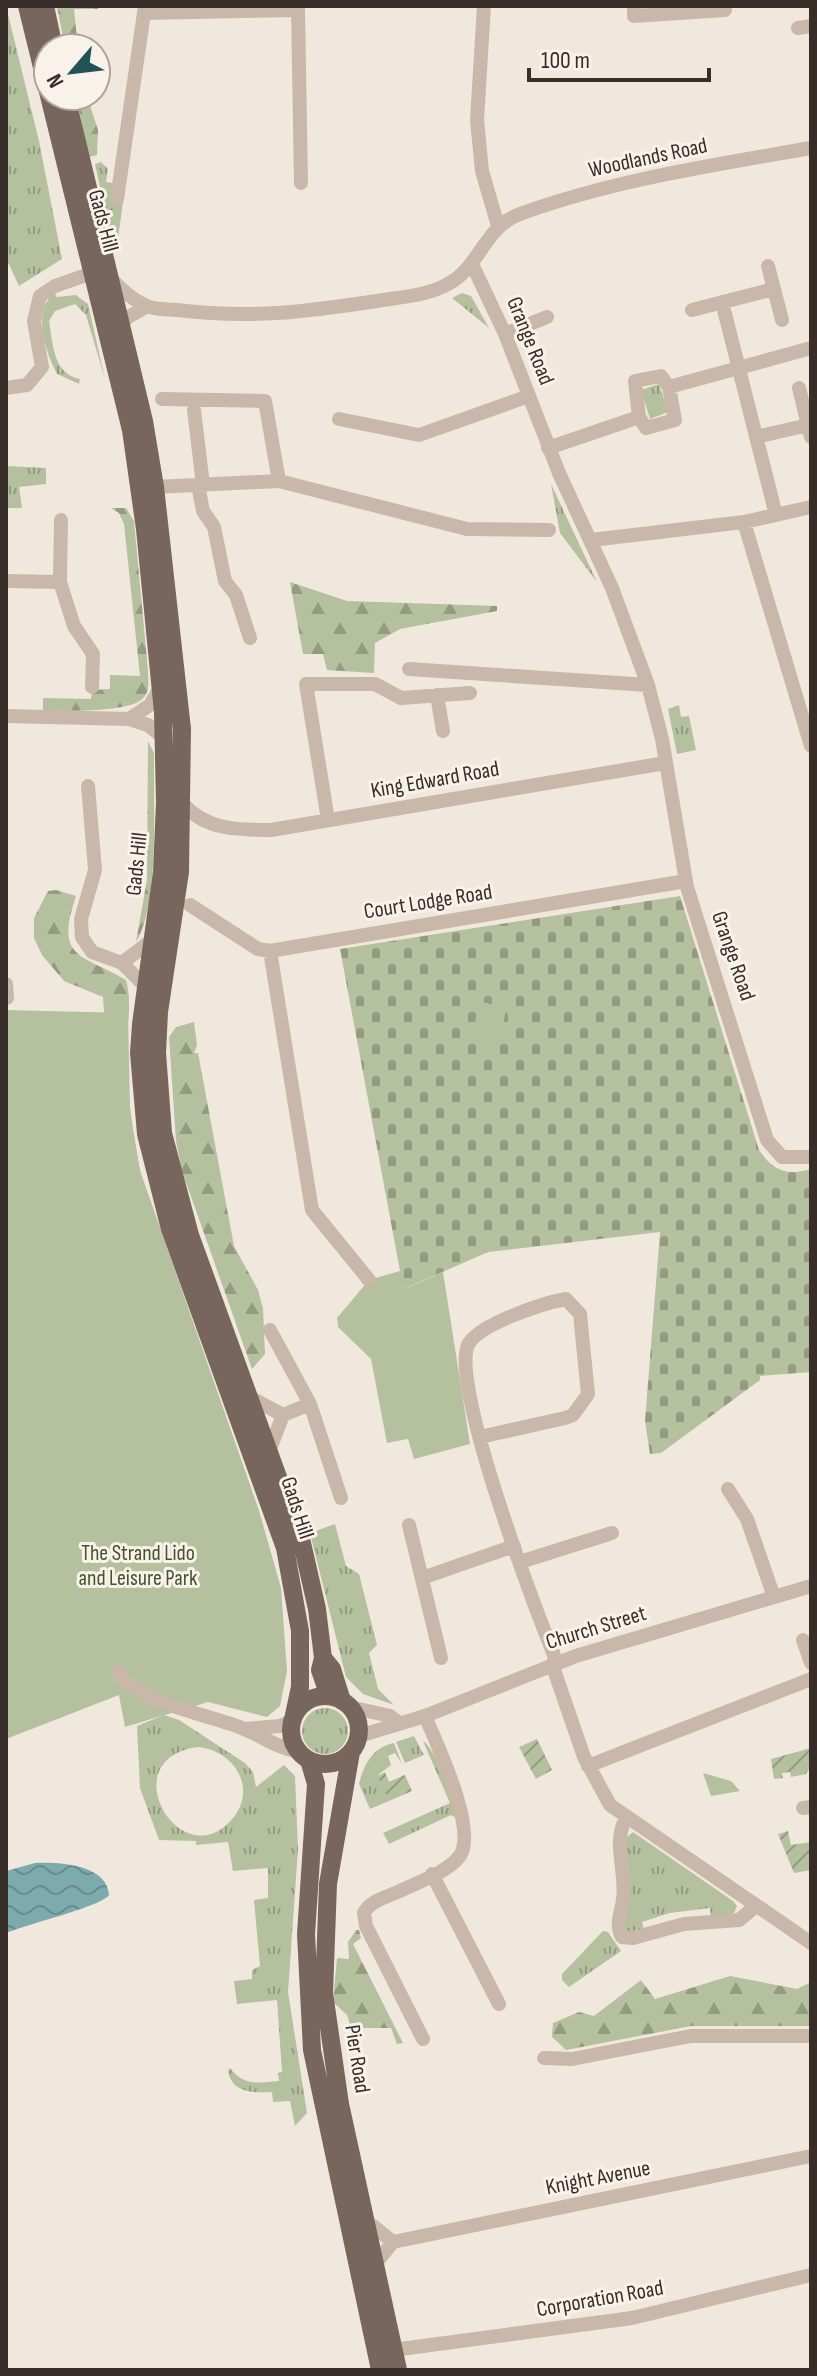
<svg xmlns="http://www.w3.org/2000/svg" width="817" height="2376" font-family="'Sofia Sans Condensed',sans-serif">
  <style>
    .grass { fill: url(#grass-tufts); fill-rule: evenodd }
    .forest { fill: url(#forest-firs) }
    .cemetery { fill: url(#cemetery-stones) }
    .park { fill: #b4c09e }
    .garden { fill: url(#garden-furrows) }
    .water { fill: url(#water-waves) }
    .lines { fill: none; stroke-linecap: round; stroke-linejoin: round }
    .minor { stroke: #c9b8a9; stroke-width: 14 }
    .major { stroke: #78655b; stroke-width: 18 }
    .labels { text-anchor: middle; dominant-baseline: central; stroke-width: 6; stroke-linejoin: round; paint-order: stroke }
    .street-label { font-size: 22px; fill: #372d29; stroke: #f9f2ea }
    .park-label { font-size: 22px; fill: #45542e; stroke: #f9f2ea }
  </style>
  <defs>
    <pattern id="grass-tufts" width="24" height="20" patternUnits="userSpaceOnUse" patternTransform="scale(2)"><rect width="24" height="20" fill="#b4c09e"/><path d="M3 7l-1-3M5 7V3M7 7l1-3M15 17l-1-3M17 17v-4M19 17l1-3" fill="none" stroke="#939c81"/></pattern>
    <pattern id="forest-firs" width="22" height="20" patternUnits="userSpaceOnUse" patternTransform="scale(2)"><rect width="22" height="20" fill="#b4c09e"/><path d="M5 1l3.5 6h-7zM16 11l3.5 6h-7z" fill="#939c81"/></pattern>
    <pattern id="cemetery-stones" width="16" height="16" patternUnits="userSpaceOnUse" patternTransform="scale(2)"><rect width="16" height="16" fill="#b4c09e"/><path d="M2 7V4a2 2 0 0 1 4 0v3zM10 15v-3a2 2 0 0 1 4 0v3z" fill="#939c81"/></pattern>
    <pattern id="garden-furrows" width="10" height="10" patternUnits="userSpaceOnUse" patternTransform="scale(2)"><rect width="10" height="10" fill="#b4c09e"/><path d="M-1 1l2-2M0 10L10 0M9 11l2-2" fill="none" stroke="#939c81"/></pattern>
    <pattern id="water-waves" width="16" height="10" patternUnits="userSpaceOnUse" patternTransform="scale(2)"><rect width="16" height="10" fill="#7dabad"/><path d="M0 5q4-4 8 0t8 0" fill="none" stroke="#678c8d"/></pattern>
  </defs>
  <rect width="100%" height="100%" fill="#f1e8dd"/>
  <path class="grass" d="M6,6L39,141L62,259L19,286L6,258Z
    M101,162L108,169L106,182L113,183L123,202L117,246L113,247L95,164Z
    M54,293L57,297L76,295L88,304L105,379L86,315L75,304L55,311L49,321C53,344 53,374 80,379L79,384L57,374C45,351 32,312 54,293Z
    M462,293L471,296L489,328L452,298Z
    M659,384L668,412L650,419L641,390Z
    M6,466L46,468V484L19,487L22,508H6Z
    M551,484L597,582L560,533Z
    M679,705L681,717L689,716L696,750L677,754L668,709Z
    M335,1524L346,1566L359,1574L377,1645L369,1653L378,1689L394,1705L363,1694L346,1677L310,1533Z
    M302 1731a23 23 0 1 1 46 0a23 23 0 1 1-46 0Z
    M164,1715L179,1720L245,1763L253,1772L256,1787L284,1765L295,1776L298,1849L288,1992L307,2113L295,2126L290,2101L273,2102L272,2092C253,2093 232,2093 228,2071L230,2068C244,2086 257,2083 279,2081L278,2073L282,2072L277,2000L237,2004L234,1981L252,1979V1970L260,1966L254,1900L268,1898V1868L233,1871L228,1842L196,1845V1841L159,1840L140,1788L137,1726ZM198,1747C233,1750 258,1787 233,1818C183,1880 109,1759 198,1747Z
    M414,1736L424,1755L405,1763L396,1742Z
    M423,1741C437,1750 452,1800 456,1818L451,1815L389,1844L383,1833L450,1803Z
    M394,1743L402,1764L395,1753L388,1756L391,1765L378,1775L387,1777L389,1782L405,1775L386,1794L389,1801L370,1809L359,1784C364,1764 373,1747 394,1743Z
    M633,1832L733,1901L737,1906L734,1913L711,1917L710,1908L670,1913L642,1922L644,1930L632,1935L624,1932L626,1838Z
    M603,1931L608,1932L621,1951L569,1987L562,1980V1974Z"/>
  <path class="forest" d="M57,6H98V9H74L78,48H65Z
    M76,96H87L98,130L97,155L89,157Z
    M111,508H126L134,521L148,671C148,679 150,689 145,696C134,714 63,710 43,711V698L91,699L92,690L110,689V675L140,676L124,524L119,513Z
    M290,582L347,601L497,606V611L400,629L375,643L374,673L327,670L323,654H303Z
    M148,741L154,753C153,801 160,903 136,942L147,880Z
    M56,890L76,896C54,960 82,954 126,980C133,1005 126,1029 126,1054C127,1093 133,1132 140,1171L260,1514L178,1352L104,1012L103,997L64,981L42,955L34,938V918L48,891Z
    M194,1022L197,1045L194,1053H198L234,1246L258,1290L263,1309L265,1354L252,1369L182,1171L176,1141L169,1037L176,1027Z
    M356,1930H359L361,1938L353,1944L403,2043L397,2044L391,2028H351L347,2015L333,2002L337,1958L349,1959L348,1942Z
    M730,1976L797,1989L811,1982V2026H691L566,2050L552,2037L553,2023L579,2012L594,2016L641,1980L655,1999Z"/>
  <path class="cemetery" d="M680,896L759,1150C773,1171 787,1176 811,1169V1372L760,1376V1380L661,1453L650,1454L645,1421L660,1232L488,1252L406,1288L400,1271L340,949Z"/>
  <path class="park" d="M479,1001L506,1008L500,1045L472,1039Z
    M6,1010L128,1013L130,1112L140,1171L260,1514L281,1588L287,1671L280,1706L267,1717L208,1702L125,1727L119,1695L6,1739Z
    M400,1271L407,1288L443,1272L470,1444L414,1459L408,1439L387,1443L371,1359L338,1327L337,1318L369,1280Z
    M703,1773L731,1781L740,1791L711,1796Z"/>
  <path class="garden" d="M537,1739L552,1770L536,1779L519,1747Z
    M811,1748V1773L809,1769L806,1774L791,1777L790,1772L782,1773L783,1778L774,1779L771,1759Z
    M385,1772L389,1782L405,1775L412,1791L389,1801L378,1776Z
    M788,1831L791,1845L811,1842V1870L794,1873L778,1834Z"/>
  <path class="water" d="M35,1863C59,1862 107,1864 109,1895C102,1906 25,1925 6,1933V1871Z"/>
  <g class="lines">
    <path class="minor" d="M484,6L477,120L482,171L498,226
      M634,6V16L725,10
      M144,13L298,10L301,183
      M798,28L811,26
      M117,199L145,6
      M472,264L505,334L559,473L612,588L648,685L662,739L687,887L767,1140L782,1157H811
      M768,266L782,320
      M109,277C120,288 132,300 147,306C155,310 168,309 177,310C251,319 304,312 377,301C400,297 427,296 448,284C480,267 484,227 520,214C613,180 714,165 811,148
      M722,302L776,515
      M692,310L774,289
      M120,322L147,306
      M505,334L547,317
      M6,388L27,385L42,367L34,321L40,296L55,286L92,273
      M799,388L811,437
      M162,399L265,401L279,481
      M194,410L203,485
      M639,417L646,428L675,420L669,387
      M339,419L419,435L529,396
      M756,437L808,425
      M548,448L639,417L635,381L661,376L669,387L811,348
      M198,485L203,511L214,527L225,581L236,595L250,638
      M155,487L279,481L467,529L549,530
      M61,520L60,582L74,626L93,654L92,687
      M744,522L811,746
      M591,540L744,522L811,507
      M6,581L60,582
      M409,669L648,685
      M437,695L443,731
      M6,716L129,719L148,725L164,738
      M129,719L150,705L160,688
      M88,786L95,870L81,919L82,937L92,952L122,963L144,985
      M183,804C206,830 238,830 271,830L665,763
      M328,820L306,684H375L401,698L470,693
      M190,905L258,949L270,951L686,881
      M270,951L312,1210L369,1280
      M122,963L152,940
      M6,984L7,998
      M270,1330L310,1404L341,1498
      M251,1398L283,1415
      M480,1437L565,1418L573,1415L588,1394L580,1314L566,1299C544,1303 478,1324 468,1345C450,1386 537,1613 557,1663
      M270,1449L283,1415L310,1404
      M728,1489L747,1519L774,1597
      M409,1525L441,1658
      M520,1562L612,1533
      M422,1578L514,1546
      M803,1640L811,1663
      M552,1664L584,1757L610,1805L811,1943
      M118,1672C137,1704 209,1714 242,1728C262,1736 277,1748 299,1752
      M350,1707L390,1716L398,1722
      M246,1729L280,1726L292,1721
      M359,1736L425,1716L576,1656L811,1586
      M588,1766L811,1679
      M803,1808L811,1807
      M626,1819C612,1841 627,1873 623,1900C621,1913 615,1925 622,1937L633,1938L684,1924L739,1920L756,1906
      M432,1874L499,2004
      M423,2039L366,1926L364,1913C371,1900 387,1897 400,1891C418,1882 446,1873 459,1857C479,1833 437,1744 425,1716
      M544,2058L572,2059L691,2036H811
      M366,2227L373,2226L393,2242
      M375,2264L393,2242L811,2156
      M393,2350L632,2318L811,2275"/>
    <path class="major" d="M27,6L131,430L145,529L163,712L165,803L162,872L141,1024L139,1053L146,1134L170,1229L285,1548L300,1631V1687L294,1715
      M45,6L54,48
      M66,96L144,421L155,487L182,729L180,872L159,1012L157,1053L163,1133L190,1235L302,1543L317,1609L323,1658L320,1670L329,1696
      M323,1658L332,1669L342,1701
      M291 1730a34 34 0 1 1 68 0a34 34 0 1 1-68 0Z
      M351,1752L328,1884L324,1993L340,2104L398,2370
      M309,1760L316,1784L306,1934L312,2050L380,2370"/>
  </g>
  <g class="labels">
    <g class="street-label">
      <text transform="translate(648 158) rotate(-12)">Woodlands Road</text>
      <text transform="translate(103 221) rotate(75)">Gads Hill</text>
      <text transform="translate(530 341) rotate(68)">Grange Road</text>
      <text transform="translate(435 780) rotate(-10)">King Edward Road</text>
      <text transform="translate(137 864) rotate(-84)">Gads Hill</text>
      <text transform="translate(428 902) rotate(-9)">Court Lodge Road</text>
      <text transform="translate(733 956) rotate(71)">Grange Road</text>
      <text transform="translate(297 1508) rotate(72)">Gads Hill</text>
      <text transform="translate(596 1628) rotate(-17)">Church Street</text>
      <text transform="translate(357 2059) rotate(81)">Pier Road</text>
      <text transform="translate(598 2178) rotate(-11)">Knight Avenue</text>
      <text transform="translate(600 2299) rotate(-10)">Corporation Road</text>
    </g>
    <g class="park-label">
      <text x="138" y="1553">The Strand Lido<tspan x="138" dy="25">and Leisure Park</tspan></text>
    </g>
  </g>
  <rect width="817" height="2376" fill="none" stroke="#372d29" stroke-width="16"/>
  <g transform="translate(72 72) rotate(242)"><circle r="38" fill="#f9f2ea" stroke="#aba39d" stroke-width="2"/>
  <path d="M0-6L14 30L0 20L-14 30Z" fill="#205257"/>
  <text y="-12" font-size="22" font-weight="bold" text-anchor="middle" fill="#372d29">N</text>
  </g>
  <path d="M529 68v12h180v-12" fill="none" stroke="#372d29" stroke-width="4"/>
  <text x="541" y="68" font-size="24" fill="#372d29" stroke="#f9f2ea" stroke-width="6" paint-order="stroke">100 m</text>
</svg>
